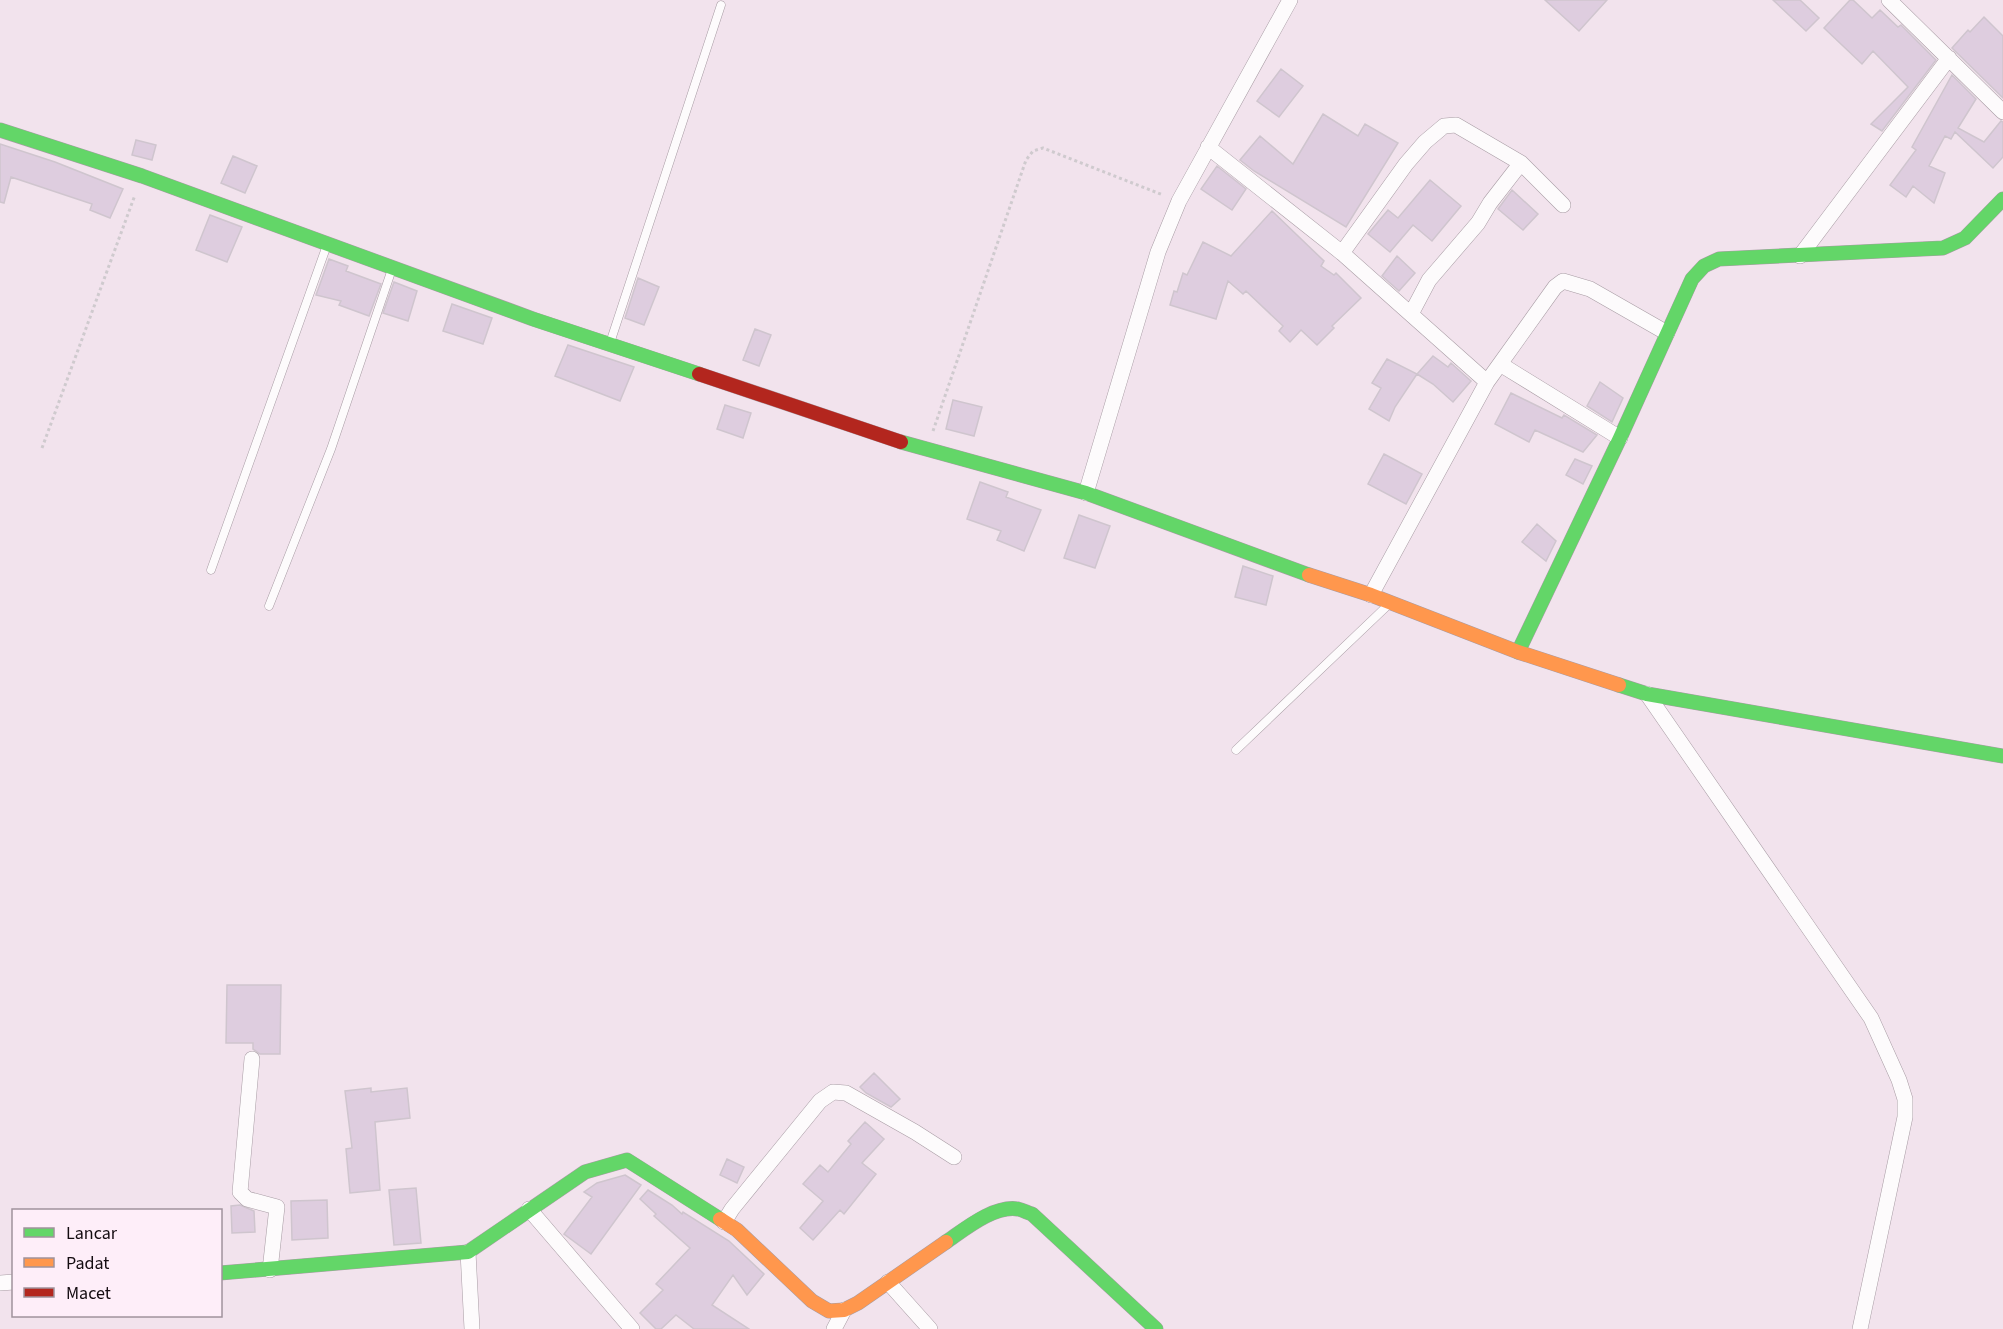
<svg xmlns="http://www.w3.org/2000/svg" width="2003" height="1329" font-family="'Source Sans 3',sans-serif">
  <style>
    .building { fill: #decddf; stroke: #cfc5ce; stroke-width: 1.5 }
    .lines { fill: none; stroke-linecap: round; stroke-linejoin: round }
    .lane-casing { stroke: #a89ca4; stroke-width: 9 }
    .street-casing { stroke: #a89ca4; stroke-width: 16 }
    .fast-casing { stroke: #a89ca4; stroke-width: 15 }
    .slow-casing { stroke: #a89ca4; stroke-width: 15 }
    .jam-casing { stroke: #a89ca4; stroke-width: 15 }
    .path { stroke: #cfcace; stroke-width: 3; stroke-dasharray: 3 3; stroke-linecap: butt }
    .lane { stroke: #fdfbfc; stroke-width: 8 }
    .street { stroke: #fdfbfc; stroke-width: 15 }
    .fast { stroke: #63d668; stroke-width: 14 }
    .slow { stroke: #ff974d; stroke-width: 14 }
    .jam { stroke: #b3261e; stroke-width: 14 }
  </style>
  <rect width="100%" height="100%" fill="#f2e3ed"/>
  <path class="building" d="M1545,0H1607L1579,31Z
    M1773,0H1800L1819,18L1806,31Z
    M1850,0H1853L1872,18L1880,10L1898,27L1901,25L1936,60L1882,131L1871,124L1908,87L1873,51L1862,64L1824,28Z
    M1984,17L2003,36V98L1952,48L1968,30L1970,32Z
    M1281,69L1303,86L1279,117L1257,101Z
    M1952,75L1976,99L1958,128L1984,142L2001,121L2003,122V157L1993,168L1955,132L1951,139L1945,136L1929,166L1945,173L1934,203L1913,186L1906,197L1890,185L1916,150L1912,147Z
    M1323,114L1358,136L1365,124L1398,143L1346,227L1254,171L1240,160L1260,136L1293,164Z
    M136,140L156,145L152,160L132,155Z
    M0,144L55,162L123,189L110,218L90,210L92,204L11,177L4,203L0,202Z
    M233,156L257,166L245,193L221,183Z
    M1217,166L1246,189L1232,210L1201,189Z
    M1430,180L1461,206L1432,241L1413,225L1390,252L1368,234L1388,210L1398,218Z
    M1512,190L1538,214L1523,230L1498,209Z
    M1272,211L1324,261L1321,266L1334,275L1336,273L1361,298L1332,326L1334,328L1317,345L1301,330L1290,342L1279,331L1283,326L1246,291L1243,294L1228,281L1216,319L1170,305L1174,291L1177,292L1183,273L1187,275L1203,242L1231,256Z
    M210,215L242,227L227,262L196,250Z
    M1397,256L1415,273L1399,291L1382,276Z
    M329,259L348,266L346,271L381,284L369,316L339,305L341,301L316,295Z
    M638,278L659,287L644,325L625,318Z
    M394,282L417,291L408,321L383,313Z
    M452,304L492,318L483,344L443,331Z
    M755,329L771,335L759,366L743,360Z
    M568,345L634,367L620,401L555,376Z
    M1433,356L1448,367L1451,363L1471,381L1453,402L1433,384L1417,374Z
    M1387,359L1417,374L1395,407L1389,421L1369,409L1381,388L1372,383Z
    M1600,382L1623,398L1612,422L1587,406Z
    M1511,393L1562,418L1564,415L1597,435L1583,452L1535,430L1529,442L1495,424Z
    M953,400L982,407L974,436L946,429Z
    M725,405L751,413L743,438L717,429Z
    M1384,454L1422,474L1406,504L1368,484Z
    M1575,459L1592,466L1583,484L1566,475Z
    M980,482L1008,492L1006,497L1041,510L1024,551L997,540L1001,531L967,519Z
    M1079,515L1110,526L1095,568L1064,558Z
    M1537,524L1556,541L1546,561L1522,542Z
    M1243,566L1273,576L1266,605L1235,597Z
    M227,985H281L280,1054H260L253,1049V1043H226Z
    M874,1073L900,1099L891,1107L866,1093L860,1087Z
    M371,1088V1092L407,1088L410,1118L375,1122L380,1190L350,1193L346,1149L352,1148L345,1091Z
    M865,1122L884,1139L862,1163L876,1174L844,1214L840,1210L813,1240L800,1228L823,1201L803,1184L820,1165L828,1172L851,1144L848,1141Z
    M727,1159L744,1167L737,1183L720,1175Z
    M625,1175L641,1185L591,1254L564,1234L592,1197L584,1192L597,1183Z
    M416,1188L421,1243L394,1245L389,1190Z
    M648,1190L672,1205L682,1214L683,1212L729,1241L764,1274L747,1295L733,1275L712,1305L749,1329H694L676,1315L661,1329H656L640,1313L663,1290L656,1284L690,1248L654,1216L656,1214L640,1199Z
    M327,1200L328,1238L292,1240L291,1201Z
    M240,1205L254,1211L255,1232L232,1233L231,1206Z"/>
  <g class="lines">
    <defs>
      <path id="lane" d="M610,343L721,5
        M211,570L327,245
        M269,606L331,449L392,269
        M1236,750L1387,606"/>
      <path id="street" d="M1889,0L2003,112
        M1208,147L1342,253L1487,382
        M1342,253L1406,164L1425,142L1444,126L1456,125L1521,163L1563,205
        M1800,256L1949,58
        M1411,314L1429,280L1478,223L1490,203L1521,163
        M1500,364L1620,438
        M1086,493L1158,252L1179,201L1290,0
        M1371,595L1487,382L1555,287L1563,281L1590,289L1667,333
        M1647,694L1871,1018L1899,1080L1905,1099V1117L1860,1329
        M252,1059L240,1192L247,1199L277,1207L270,1270
        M529,1209L632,1329
        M724,1222L732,1209L820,1101L833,1092L846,1093L915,1132L954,1157
        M468,1252L472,1329
        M888,1282L930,1329
        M0,1283L14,1282
        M834,1329L844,1310"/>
      <path id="fast" d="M0,130L142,176L533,319L699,374
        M901,442L1086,493L1309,575
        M1518,652L1620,438L1692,279L1704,266L1719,259L1943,248L1965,238L2003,199
        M1619,685L1647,694L2003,756
        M946,1242C965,1229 994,1205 1018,1209C1023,1210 1028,1213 1032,1214L1156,1329
        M220,1273L468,1252L585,1172L627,1160L720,1219"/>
      <path id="slow" d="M1309,575L1371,595L1518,652L1619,685
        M720,1219L737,1230L812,1301L829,1311L844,1310L858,1303L946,1242"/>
      <path id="jam" d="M699,374L901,442"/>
    </defs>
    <use href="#lane" class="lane-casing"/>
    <use href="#street" class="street-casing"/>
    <use href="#fast" class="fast-casing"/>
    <use href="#slow" class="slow-casing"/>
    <use href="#jam" class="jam-casing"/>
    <path class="path" d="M933,431L1026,160L1033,151L1043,148L1163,195
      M42,448L135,195"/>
    <use href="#lane" class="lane"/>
    <use href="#street" class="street"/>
    <use href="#fast" class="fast"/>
    <use href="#slow" class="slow"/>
    <use href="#jam" class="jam"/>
  </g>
  <rect x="12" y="1209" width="210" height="108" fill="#feeef9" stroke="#a0939c" stroke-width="1.5"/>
  <rect x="24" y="1228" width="30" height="9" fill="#63d668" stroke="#a0939c" stroke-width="1.5"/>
  <text x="66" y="1239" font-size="18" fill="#130b10">Lancar</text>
  <rect x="24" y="1258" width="30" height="9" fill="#ff974d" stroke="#a0939c" stroke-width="1.5"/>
  <text x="66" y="1269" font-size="18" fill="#130b10">Padat</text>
  <rect x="24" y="1288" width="30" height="9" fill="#b3261e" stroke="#a0939c" stroke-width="1.5"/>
  <text x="66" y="1299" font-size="18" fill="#130b10">Macet</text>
</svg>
